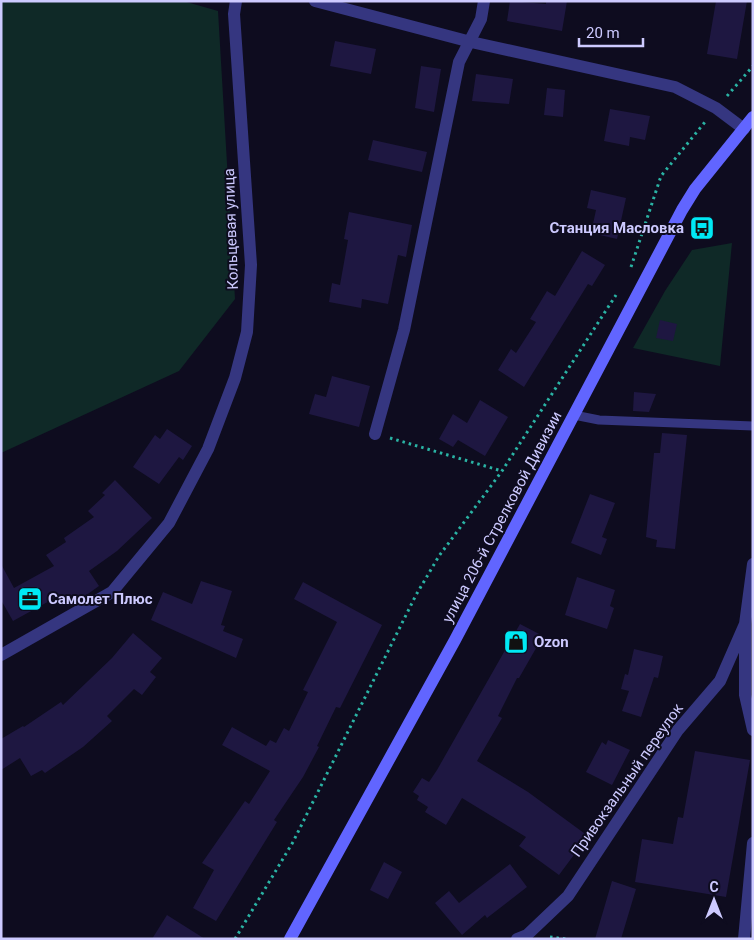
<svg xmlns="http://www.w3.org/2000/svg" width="754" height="940" font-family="Roboto,sans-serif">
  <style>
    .green { fill: #0f2927 }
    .building { fill: #1e1741 }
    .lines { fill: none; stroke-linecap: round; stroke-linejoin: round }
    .path { stroke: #2ab3a4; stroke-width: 3; stroke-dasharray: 2.5 4; stroke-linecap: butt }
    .lane { stroke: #353680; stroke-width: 9 }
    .street { stroke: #353680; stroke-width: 12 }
    .secondary { stroke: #6165ff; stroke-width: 12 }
    .labels { text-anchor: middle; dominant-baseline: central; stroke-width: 4; stroke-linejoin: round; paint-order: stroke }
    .poi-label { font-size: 15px; font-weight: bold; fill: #cdcaff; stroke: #0e0c1f; text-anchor: start }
    .street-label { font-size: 15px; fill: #cdcaff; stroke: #0e0c1f }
  </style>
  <rect width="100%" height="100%" fill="#0e0c1f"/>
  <path class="green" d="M1,1H183L218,11L235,299L179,371L1,453Z
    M732,243L720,366L633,348L665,291L692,250Z"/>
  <path class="building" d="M510,1L546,4V1H567L562,31L507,21Z
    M716,1H747L737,59L707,54Z
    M335,41L376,49L371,74L330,66Z
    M421,66L441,69L434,112L415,108Z
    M476,74L513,79L509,104L472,101Z
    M547,88L565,90L563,117L544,115Z
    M610,109L650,116L645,140L630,137L629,146L604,141Z
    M373,140L427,152L422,172L368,160Z
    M591,190L626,198L617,239L591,233L596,210L587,208Z
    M349,212L412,225L406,257L398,255L388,304L362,299L361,308L329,302L332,283L340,285L348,240L344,239Z
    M582,251L605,265L592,286L588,284L524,387L498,370L511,349L516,353L536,322L530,319L547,291L555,296Z
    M660,320L677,324L673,341L656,338Z
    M332,376L370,386L359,427L309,414L315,394L326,397Z
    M634,392L656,394L649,412L633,411Z
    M480,400L508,417L485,456L458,440L453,447L439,439L453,414L467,423Z
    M167,429L192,446L183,460L179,457L159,484L133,467L155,435L160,439Z
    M662,433L687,435L675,549L656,547L657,540L646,537L654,453H660Z
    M115,480L152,518L117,551L89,571L99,586L71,606L62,594L13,621L1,600V564L14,588L54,566L46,555L66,542L64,538L94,517L88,511L105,495L102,493Z
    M590,494L615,503L602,537L607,539L601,555L571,543Z
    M577,577L615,590L610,606L614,608L607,629L565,615Z
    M201,581L232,591L221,625L225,626L223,631L243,639L236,658L151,620L163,592L192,604Z
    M303,582L382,625L340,708L336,707L317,746L319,747L303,777L274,820L277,822L216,921L193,908L214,870L202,863L245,801L249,804L270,771L222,745L232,727L266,746L270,740L276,743L284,728L289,731L308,692L303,690L337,622L294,599Z
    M520,624L543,636L519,678H517L498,716L502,718L477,761L528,792L588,836L559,875L519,846L526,837L462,798L446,825L425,812L428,807L417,800L419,796L413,792L422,778L429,782L437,770Z
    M133,633L162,658L150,672L156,677L142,695L134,689L107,716L112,721L83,747L45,773L42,770L31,776L20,758L1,770V739L23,726L24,727L61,702L63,705L112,658Z
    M634,649L663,656L658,678L654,677L641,717L622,711L629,691L621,689L625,674L628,675Z
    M608,740L630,750L612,785L586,772L602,742L606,745Z
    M695,751L750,760L726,897L635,882L642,839L673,844L678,817L683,818Z
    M384,862L402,872L388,899L370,890Z
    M510,864L527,887L487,918L485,915L462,935L435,903L449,891L459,903Z
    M612,881L636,889L621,939H595Z
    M167,915L205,939H152Z"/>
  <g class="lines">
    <path class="path" d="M727,96L753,66
      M631,267L661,176L705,122
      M390,438L502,471
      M550,937L566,939
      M235,939L293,842L416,595L439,556L502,471L616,295"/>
    <path class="lane" d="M574,415L599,420L753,426"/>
    <path class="street" d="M315,1L471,42L675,87L716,108L744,129
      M375,434L404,330L459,62L481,19L484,1
      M753,564L745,624V695L753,730
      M1,655L112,592L169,523L208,449L235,378L247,332L251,265L234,14L236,1
      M517,939L527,935L568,896L678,730L720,681L745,624
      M744,939L753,843"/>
    <path class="secondary" d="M290,939L455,640L682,210L695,189L753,117"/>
  </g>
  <defs>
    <symbol id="bus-square" viewBox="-11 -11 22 22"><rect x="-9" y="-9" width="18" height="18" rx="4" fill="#00e9f5" stroke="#0e0c1f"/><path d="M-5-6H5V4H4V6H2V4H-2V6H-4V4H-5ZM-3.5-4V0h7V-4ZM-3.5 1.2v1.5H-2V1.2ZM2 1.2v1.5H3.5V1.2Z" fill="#111"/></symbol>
    <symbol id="office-square" viewBox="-11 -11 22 22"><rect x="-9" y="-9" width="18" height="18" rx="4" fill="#00e9f5" stroke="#0e0c1f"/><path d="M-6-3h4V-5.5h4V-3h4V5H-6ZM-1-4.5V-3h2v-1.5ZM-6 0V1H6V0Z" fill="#111"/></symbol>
    <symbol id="shop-square" viewBox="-11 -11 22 22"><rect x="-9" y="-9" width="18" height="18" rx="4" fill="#00e9f5" stroke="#0e0c1f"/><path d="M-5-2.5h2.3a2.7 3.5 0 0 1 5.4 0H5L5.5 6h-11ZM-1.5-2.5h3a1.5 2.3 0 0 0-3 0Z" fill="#111"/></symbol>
  </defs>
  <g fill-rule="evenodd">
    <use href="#bus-square" x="688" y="214" width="28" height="28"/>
    <use href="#office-square" x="16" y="585" width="28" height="28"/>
    <use href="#shop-square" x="502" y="628" width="28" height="28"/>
  </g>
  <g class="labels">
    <g class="poi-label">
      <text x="684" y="228" text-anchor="end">Станция Масловка</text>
      <text x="48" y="599">Самолет Плюс</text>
      <text x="534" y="642">Ozon</text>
    </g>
    <g class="street-label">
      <text transform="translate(231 229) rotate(-92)">Кольцевая улица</text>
      <text transform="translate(502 517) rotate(-62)">улица 206-й Стрелковой Дивизии</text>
      <text transform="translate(627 780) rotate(-55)">Привокзальный переулок</text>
    </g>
  </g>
  <rect width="754" height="940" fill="none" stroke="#cdcaff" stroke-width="5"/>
  <g transform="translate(714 900)" stroke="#0e0c1f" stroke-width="4" paint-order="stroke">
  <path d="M0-4L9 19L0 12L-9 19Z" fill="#cdcaff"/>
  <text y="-8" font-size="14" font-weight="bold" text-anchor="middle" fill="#cdcaff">С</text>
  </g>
  <path d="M579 38v8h64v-8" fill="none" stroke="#cdcaff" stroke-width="2.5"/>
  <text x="586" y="38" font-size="15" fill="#cdcaff" stroke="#0e0c1f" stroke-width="4" paint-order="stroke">20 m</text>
</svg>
